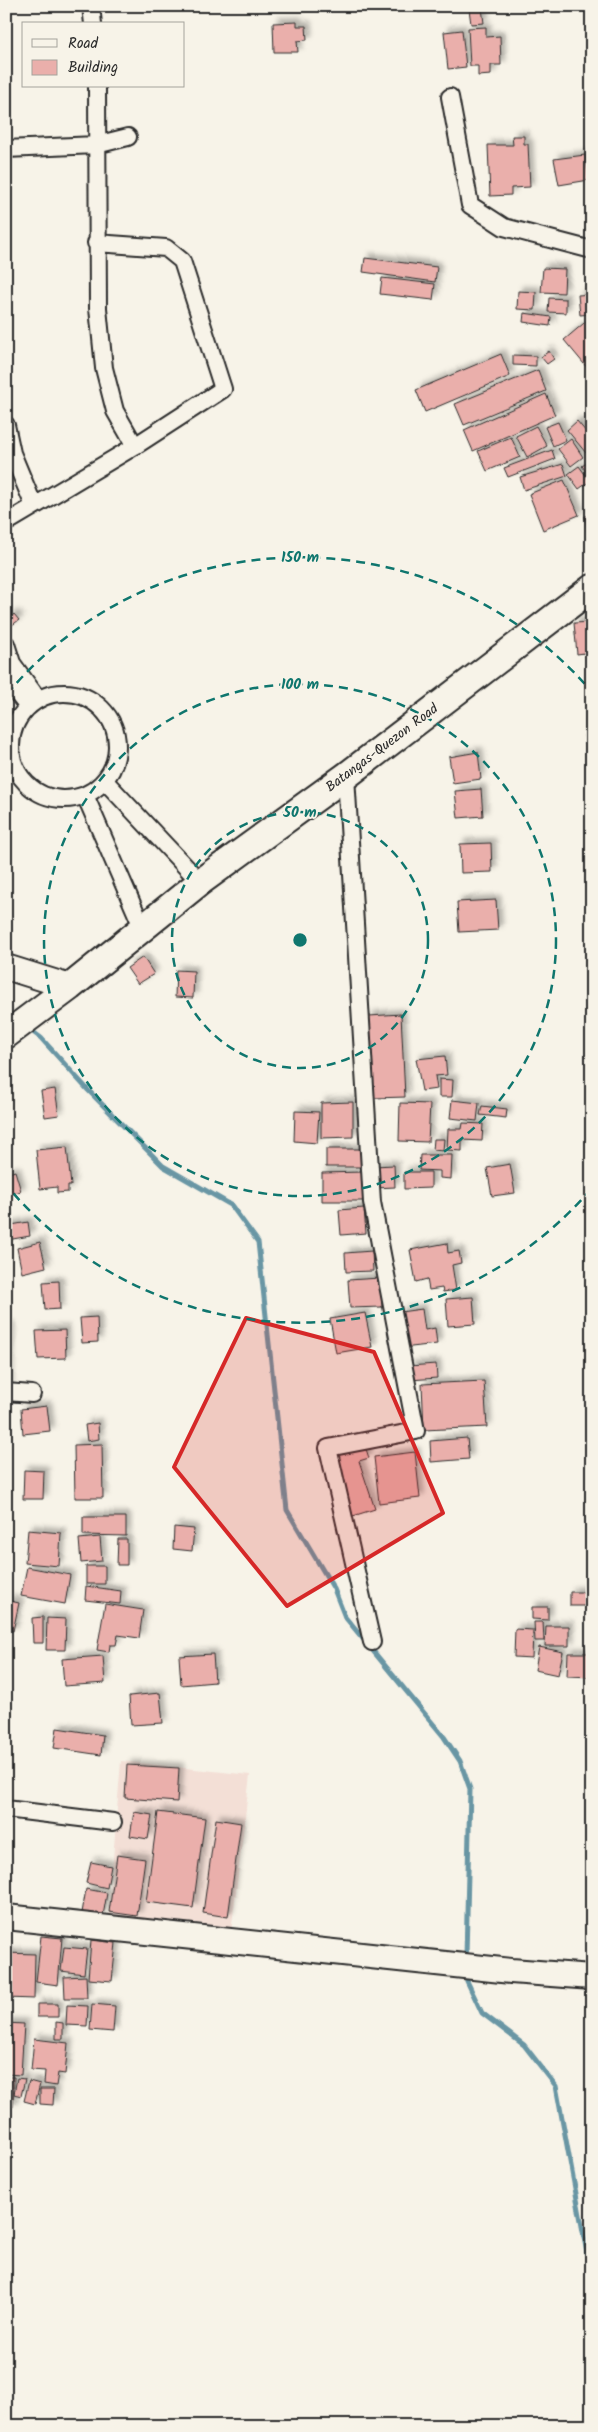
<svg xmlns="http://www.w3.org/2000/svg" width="598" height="2432" font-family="Kalam,sans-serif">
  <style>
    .built { fill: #f3dfd6 }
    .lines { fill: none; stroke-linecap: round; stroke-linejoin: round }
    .stream { stroke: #6996a4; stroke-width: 5 }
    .building { fill: #eaafab; stroke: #2b2b2b; filter: url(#shadow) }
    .street-casing { stroke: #2b2b2b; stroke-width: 20 }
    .secondary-casing { stroke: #2b2b2b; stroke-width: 28 }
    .primary-casing { stroke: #2b2b2b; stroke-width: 30 }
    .street { stroke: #f7f3e8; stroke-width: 16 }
    .secondary { stroke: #f7f3e8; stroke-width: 24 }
    .primary { stroke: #f7f3e8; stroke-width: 26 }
    .marked { fill: #d62828; fill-opacity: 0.2; stroke: #d62828; stroke-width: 4; stroke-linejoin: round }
    .ring { fill: none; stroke: #0f766e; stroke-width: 2.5; stroke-dasharray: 9 6 }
    .labels { text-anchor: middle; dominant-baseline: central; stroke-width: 4; stroke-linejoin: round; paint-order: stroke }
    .street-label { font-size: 14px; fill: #2b2b2b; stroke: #f7f3e8 }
    .centre { fill: #0f766e; stroke: #f7f3e8; stroke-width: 2.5 }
    .ring-label { font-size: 15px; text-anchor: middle; font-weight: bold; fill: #0f766e; stroke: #f7f3e8; stroke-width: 4; stroke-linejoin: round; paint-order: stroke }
  </style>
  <defs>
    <filter id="shadow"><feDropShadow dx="4.5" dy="-4.5" stdDeviation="2.5" flood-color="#0004"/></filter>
  </defs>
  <rect width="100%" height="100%" fill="#f7f3e8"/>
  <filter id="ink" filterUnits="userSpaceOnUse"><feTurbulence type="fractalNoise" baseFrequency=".02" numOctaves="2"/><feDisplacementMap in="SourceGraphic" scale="10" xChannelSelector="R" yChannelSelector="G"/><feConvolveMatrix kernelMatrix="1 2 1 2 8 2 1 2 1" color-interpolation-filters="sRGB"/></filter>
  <g filter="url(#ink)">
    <path class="built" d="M121,1761L250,1775L231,1933L108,1920Z"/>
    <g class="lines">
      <path class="stream" d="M6,1011L16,1019
        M29,1029L41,1038L88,1090L163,1166L231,1205L258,1242L287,1510L334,1589L345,1617L444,1737L460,1761L470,1789L466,1956
        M467,1981L482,2013L524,2045L556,2086L592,2280"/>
    </g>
    <path class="building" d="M482,8L484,23L471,24L469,9Z
      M297,22V26H306L307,40L297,41L298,52H274L273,23Z
      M486,27V37L500,36L501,65H491V75L478,76V66H470L468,28Z
      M462,30L466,67L448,69L444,32Z
      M512,136H524V144H528L530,187L511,188V195L490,196L488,145H513Z
      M585,155L589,180L559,185L554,159Z
      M365,258L437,267L435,282L363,272Z
      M543,268L565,269L564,293L541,292Z
      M382,278L435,284L433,300L380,294Z
      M518,291L536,292L535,310L517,309Z
      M592,294V314L580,315L578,295Z
      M549,298L566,299V313L548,312Z
      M524,313L551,317L550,326L523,322Z
      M590,318L592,321V368L589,370L564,340Z
      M549,351L554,359L547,364L541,357Z
      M501,354L510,376L425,412L416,390Z
      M513,355L536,356V366L513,365Z
      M538,370L546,391L464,425L455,404Z
      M546,394L555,415L473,451L464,430Z
      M577,421L592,439V448L586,453L567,430Z
      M558,422L566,440L553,446L545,427Z
      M536,426L547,446L527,457L516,436Z
      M511,437L520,457L487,471L478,451Z
      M571,439L583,457L571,466L558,449Z
      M552,450L555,459L508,477L504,468Z
      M592,460V479L582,466Z
      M563,464L567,476L524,490L520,477Z
      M579,466L590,481L579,489L568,474Z
      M564,480L579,515L543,530L529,494Z
      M592,515V531L587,532L585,516Z
      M14,614L19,620L11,626L7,620Z
      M592,622V652L577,654L574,623Z
      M592,734V796L584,735Z
      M478,752L481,779L453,783L449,757Z
      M481,789L483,816L458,818L455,791Z
      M491,843L492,872L461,873L460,844Z
      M496,900L498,930L459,932L457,902Z
      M143,957L154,974L138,984L127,968Z
      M176,970L194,971L193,998L175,997Z
      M401,1014L405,1097L374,1098L369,1016Z
      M445,1056L447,1075L435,1076L437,1089L422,1091L416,1059Z
      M439,1079L453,1080L452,1097H439Z
      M55,1089L59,1115L45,1117L41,1091Z
      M452,1100L479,1103L477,1121L450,1118Z
      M353,1102V1137L321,1138V1103Z
      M400,1103L430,1104L428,1142L399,1141Z
      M482,1106L507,1109L506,1118L480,1115Z
      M295,1111L319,1112L317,1143L294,1141Z
      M463,1123L483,1124L482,1141L462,1140V1151L447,1150L448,1129H462Z
      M434,1139H444L443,1151L433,1150Z
      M67,1147L71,1186H68V1192L57,1193V1187L40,1189L36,1150Z
      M326,1149H362V1167H326Z
      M420,1155H452L451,1179L440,1178V1171L419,1170Z
      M510,1164L515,1193L492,1196L487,1168Z
      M394,1165L395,1187L375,1188L374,1166Z
      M15,1171L21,1191L6,1196V1174Z
      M363,1172V1201H322V1173Z
      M404,1172H431V1188L404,1189Z
      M364,1208L366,1233L341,1235L339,1210Z
      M28,1222L30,1236L7,1240L6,1226Z
      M40,1242L46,1267L22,1273L17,1248Z
      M447,1243L448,1253L459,1251L461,1263L452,1265L456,1290L443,1292L442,1288L429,1290L427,1279L416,1282L410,1250Z
      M372,1251L373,1271L346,1272L345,1253Z
      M380,1278L382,1307L350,1308L348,1280Z
      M59,1281L60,1309L45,1310L43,1282Z
      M473,1297L475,1324L448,1326L446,1299Z
      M422,1309L425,1330L435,1328L437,1344L403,1348L400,1312Z
      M365,1313L372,1347L336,1353L330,1319Z
      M97,1317L98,1342L82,1343L80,1318Z
      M6,1326H10L8,1390H6Z
      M65,1330L66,1358L38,1359L36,1331Z
      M436,1364L437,1378L410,1380L409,1366Z
      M484,1381L487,1427L424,1430L422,1384Z
      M47,1406L50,1431L23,1434L21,1409Z
      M98,1423L99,1439L87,1441L85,1425Z
      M467,1438L469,1459L431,1462L430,1441Z
      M102,1444L103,1498H75L74,1445Z
      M365,1446L369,1458L359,1461L375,1509L353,1516L333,1455Z
      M415,1452L420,1498L379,1503L374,1457Z
      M24,1470L44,1471L43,1499H23Z
      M83,1517H126V1536L83,1535Z
      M174,1527L194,1529L192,1551L173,1549Z
      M28,1530L61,1533L59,1566L25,1563Z
      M100,1537L102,1561L81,1563L79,1539Z
      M118,1539H127V1565H117Z
      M86,1566H105V1584H86Z
      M27,1567L70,1575L65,1604L21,1596Z
      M86,1586L121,1591L120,1604L85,1600Z
      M570,1592H591L592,1606H570Z
      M6,1600L19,1603L13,1631L6,1630Z
      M105,1604L143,1610L139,1638L118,1635L116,1645H110L109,1652L97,1650Z
      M532,1607H548V1620L532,1619Z
      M43,1617V1643H33L32,1618Z
      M47,1618L66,1619L65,1650H46Z
      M534,1622H543L544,1641H535Z
      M546,1626H569V1646H545Z
      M515,1629L533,1630L532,1658L514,1657Z
      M539,1647L563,1652L558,1675L535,1670Z
      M568,1653H592V1677L567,1676Z
      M213,1654L215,1682L181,1685L179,1656Z
      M103,1656L105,1683L64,1686L62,1659Z
      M160,1693L163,1723L131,1725L129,1696Z
      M57,1728L103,1735L101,1755L54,1748Z
      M127,1765L179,1768L177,1802L125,1798Z
      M134,1812L152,1815L148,1839L130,1836Z
      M158,1812L205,1818L193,1908L146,1902Z
      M216,1819L241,1823L228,1917L203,1913Z
      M117,1855L145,1859L137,1916L109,1912Z
      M91,1862L111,1866L107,1888L86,1883Z
      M86,1889L107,1893L103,1916L82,1913Z
      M41,1936L62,1938L58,1985L36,1982Z
      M91,1940L116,1943L112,1981L88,1979Z
      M64,1947L87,1949L84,1974L61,1971Z
      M6,1953L35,1954L34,1999L6,1998Z
      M86,1976L87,1998H65L64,1977Z
      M37,2004H58V2017H37Z
      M92,2004L115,2006L113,2032L90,2030Z
      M67,2005L88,2006L87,2026L66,2025Z
      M56,2022L63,2023V2039H56Z
      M6,2023L24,2024L21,2075L6,2074Z
      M34,2039L68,2043L65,2074L58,2073L56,2086L44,2084L45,2071L31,2070Z
      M6,2077H14L13,2107H6Z
      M17,2078L25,2079L21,2096L14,2094Z
      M29,2081L40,2084L35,2104L24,2101Z
      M40,2089H54L53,2105L40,2104Z"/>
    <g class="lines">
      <defs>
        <path id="street" d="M91,6L93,24
          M97,86L98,308L104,368L115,411L135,446
          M450,97L470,205L504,227L592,250
          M6,149L96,145L128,137
          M6,425L12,453L34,506
          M6,523L135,446L223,389L182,261L166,248L96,243
          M6,644L12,663L38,699
          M6,679L28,707
          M11 746a53 53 0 1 1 106 0a53 53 0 1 1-106 0Z
          M346,776L372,1202L416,1431L328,1448L372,1642
          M105,781L200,882
          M85,795L143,929
          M6,1392L32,1394
          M6,1809L113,1822"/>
        <path id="secondary" d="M6,967L70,987
          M6,1917L511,1971L592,1977"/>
        <path id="primary" d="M6,1035L70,987L200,882L346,776L592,588"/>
      </defs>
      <use href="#street" class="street-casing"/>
      <use href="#secondary" class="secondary-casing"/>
      <use href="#primary" class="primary-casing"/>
      <use href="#street" class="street"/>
      <use href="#secondary" class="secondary"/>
      <use href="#primary" class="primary"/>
    </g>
  </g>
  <path class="marked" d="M246,1318L374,1352L443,1513L287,1606L174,1467Z"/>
  <g class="ring">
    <circle cx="300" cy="940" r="128"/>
    <circle cx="300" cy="940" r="256"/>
    <path d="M591 1189A383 383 0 0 1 7 1186M7 694A383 383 0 0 1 591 691"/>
  </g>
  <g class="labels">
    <g class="street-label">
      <text transform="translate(382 748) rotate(-37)">Batangas-Quezon Road</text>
    </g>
  </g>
  <circle cx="300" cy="940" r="8" class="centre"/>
  <g class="ring-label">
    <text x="300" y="562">150 m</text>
    <text x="300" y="689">100 m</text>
    <text x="300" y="817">50 m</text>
  </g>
  <rect width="598" height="2432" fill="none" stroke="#f7f3e8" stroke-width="25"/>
  <rect x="12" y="12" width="573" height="2407" fill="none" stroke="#2b2b2b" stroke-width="2" filter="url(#ink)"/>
  <rect x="22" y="22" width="162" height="65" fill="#f7f3e8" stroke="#a5a39c"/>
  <rect x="32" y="39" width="25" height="8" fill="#f7f3e8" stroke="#a5a39c"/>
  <text x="68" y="48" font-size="15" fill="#2b2b2b">Road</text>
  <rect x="32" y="60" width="25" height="15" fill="#eaafab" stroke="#a5a39c"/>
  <text x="68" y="72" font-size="15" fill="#2b2b2b">Building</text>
</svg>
